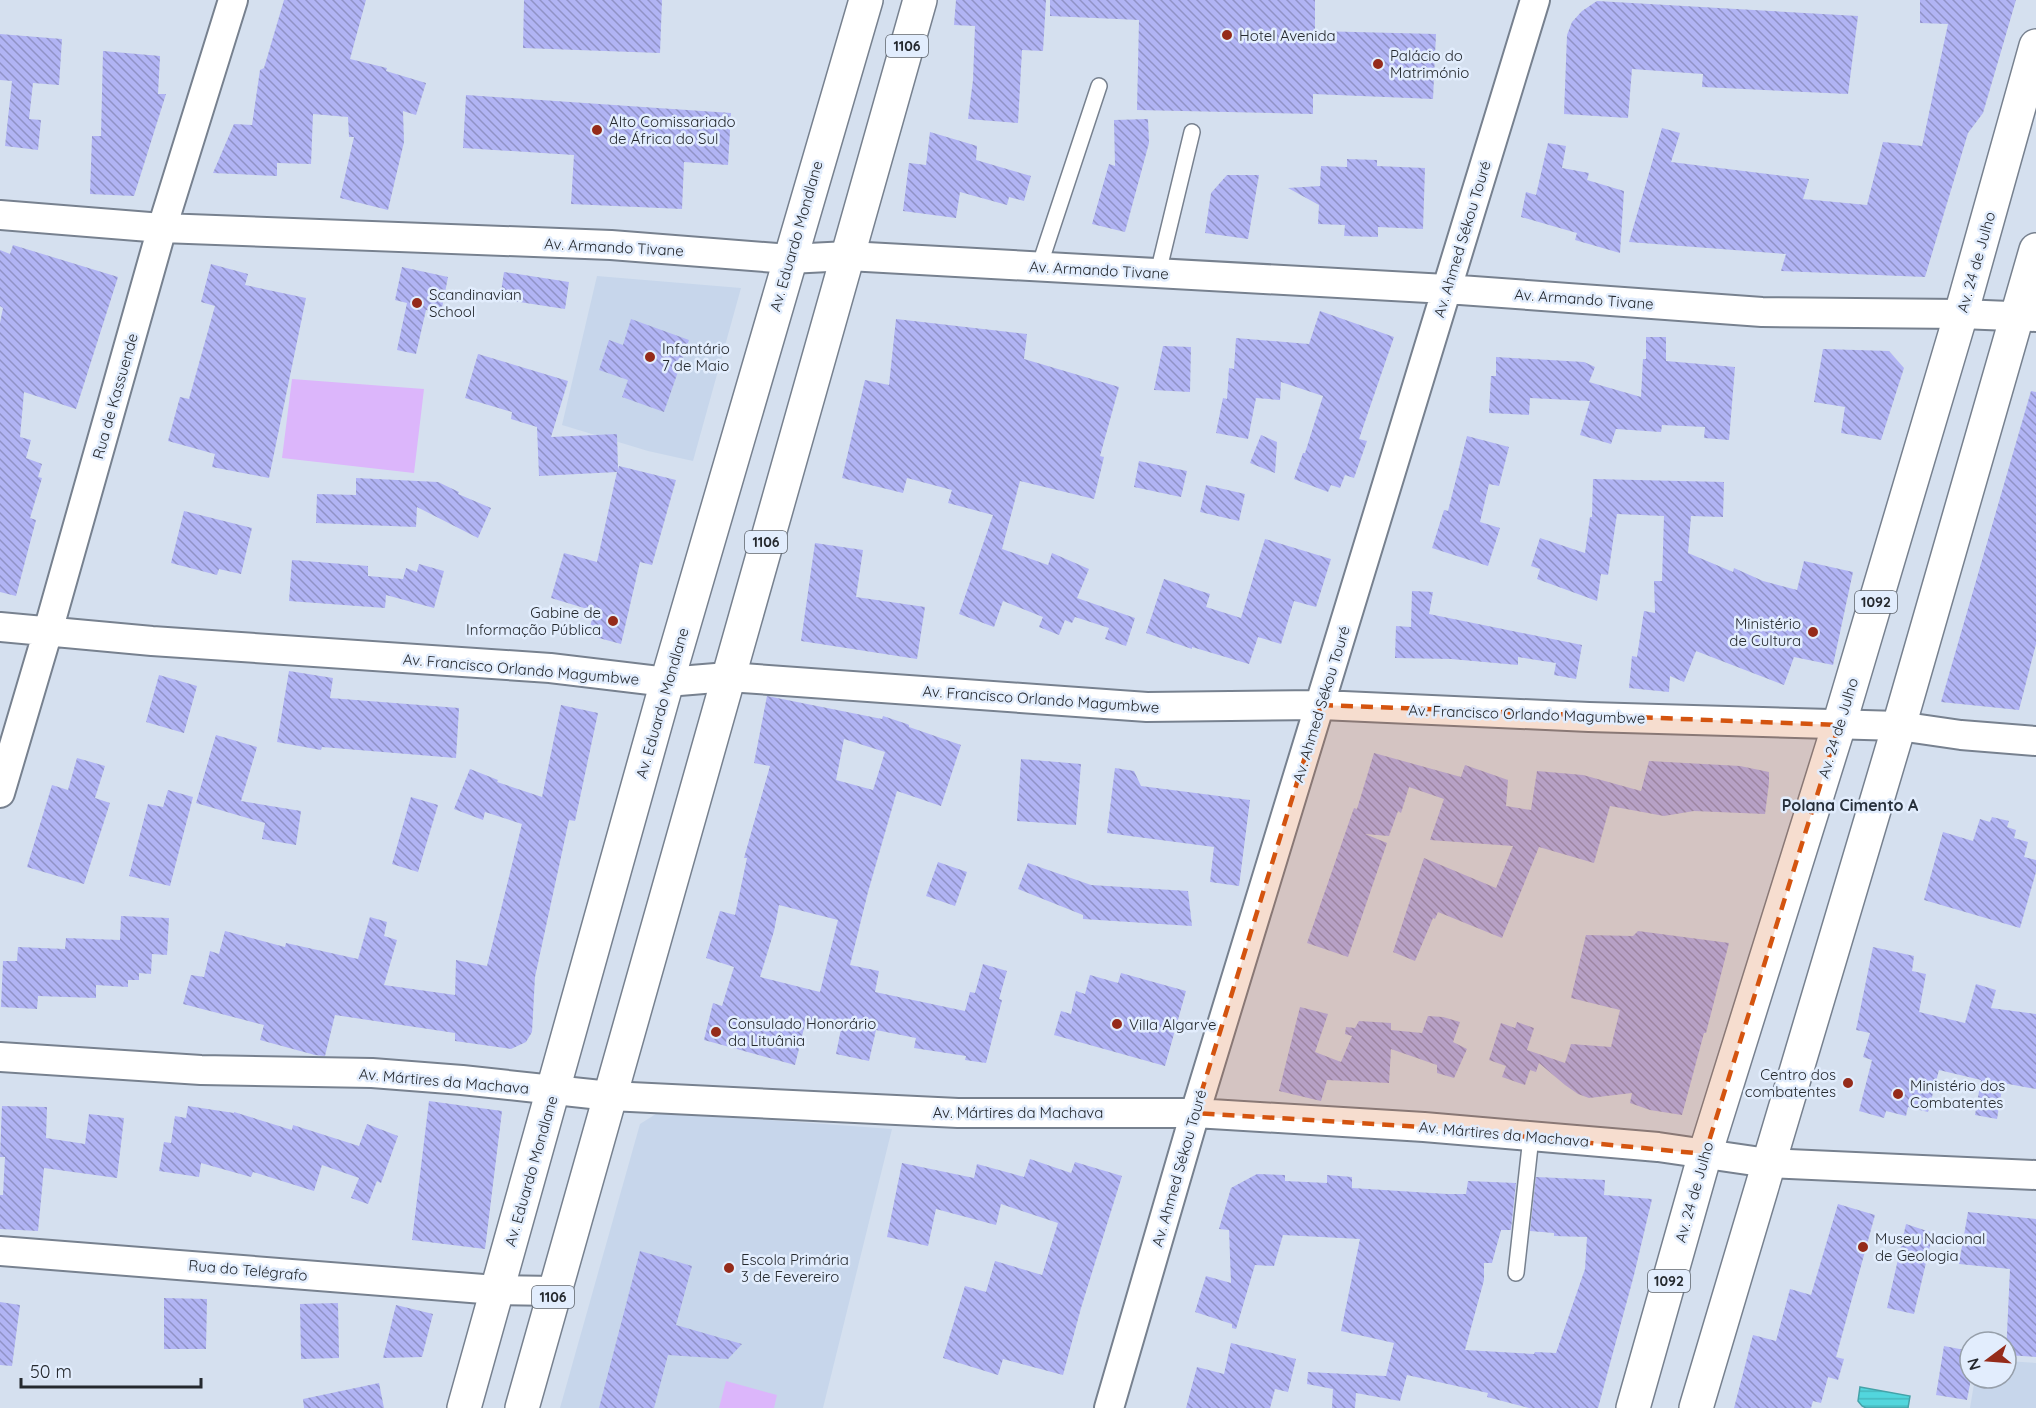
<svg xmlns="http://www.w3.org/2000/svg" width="2036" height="1408" font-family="Quicksand,sans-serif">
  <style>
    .built { fill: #c7d6eb }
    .pitch { fill: #dcb6fb }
    .water { fill: url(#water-rules); stroke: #44a2a8; stroke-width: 1.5 }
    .building { fill: url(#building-back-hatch); fill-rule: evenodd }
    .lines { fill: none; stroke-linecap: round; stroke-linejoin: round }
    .lane-casing { stroke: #77818f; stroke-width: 18 }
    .street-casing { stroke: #77818f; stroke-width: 32 }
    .primary-casing { stroke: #77818f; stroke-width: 36 }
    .lane { stroke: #fff; stroke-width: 15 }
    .street { stroke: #fff; stroke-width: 28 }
    .primary { stroke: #fff; stroke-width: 33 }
    .marked { fill: #d4540f; fill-opacity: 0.2; stroke: #d4540f; stroke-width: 4.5; stroke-dasharray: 12 8; stroke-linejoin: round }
    .poi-dot { fill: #952b1a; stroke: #e2edfd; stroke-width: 2 }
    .labels { text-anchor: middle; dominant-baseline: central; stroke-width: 5; stroke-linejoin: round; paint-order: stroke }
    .shield { fill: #e2edfd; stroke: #5e646c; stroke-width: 1.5 }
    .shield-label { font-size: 14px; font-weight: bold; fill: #25292e }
    .poi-label { font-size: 15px; fill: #25292e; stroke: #e2edfd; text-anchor: start }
    .street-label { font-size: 15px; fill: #25292e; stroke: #e2edfd }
    .neighbourhood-label { font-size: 16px; font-weight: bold; fill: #28313c; stroke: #e2edfd }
  </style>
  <defs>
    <pattern id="water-rules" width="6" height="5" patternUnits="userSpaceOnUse" patternTransform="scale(1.5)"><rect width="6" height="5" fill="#52d6dd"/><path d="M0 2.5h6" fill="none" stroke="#47b8be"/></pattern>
    <pattern id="building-back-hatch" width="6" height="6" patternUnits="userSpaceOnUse" patternTransform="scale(1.5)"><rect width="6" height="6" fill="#b1b4f4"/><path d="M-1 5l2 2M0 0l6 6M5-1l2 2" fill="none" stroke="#9092c6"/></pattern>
  </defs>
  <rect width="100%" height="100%" fill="#d5e0ef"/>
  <path class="built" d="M597,276L741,288L693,461L648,451L562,425Z
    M659,1112L892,1129L823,1408H560L640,1124Z
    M2006,1361L2036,1363V1408H1970L1975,1378H2006Z"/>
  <path class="pitch" d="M292,379L424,389L414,473L282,458Z
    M726,1381L777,1395L774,1408H719Z"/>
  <path class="water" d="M1860,1387L1910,1396L1908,1408H1866L1862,1406L1858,1401Z"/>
  <path class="building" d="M284,0H366L350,59L387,68L386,71L426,83L416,115L403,111L404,142L388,210L340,198L354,137H349L348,117L313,114L311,164L277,163V176L213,173L234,124L252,125L260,70L264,68Z
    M524,0H662L660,53L523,48Z
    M956,0H1046L1043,51L1022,50L1018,123L968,119L973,80L975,26L954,25Z
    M1050,0H1315V31L1436,34L1433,99L1313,94V114L1137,110L1139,20L1050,16Z
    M1920,0H2016L1983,113L1968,133L1925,277L1781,271L1786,254L1629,242L1662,128L1680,133L1671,162L1809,179L1803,199L1867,205L1883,142L1922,146L1948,24L1920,23Z
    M1597,1L1858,16L1848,94L1702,87L1703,74L1632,69L1628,118L1564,114L1567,35L1572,22L1582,11Z
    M0,34L62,39L59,85L33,83L29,119L41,120L38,150L5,146L12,81L0,80Z
    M103,51L160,56L158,94H166L134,196L90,194L92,136H101Z
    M466,95L731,113L728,165L684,162L682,209L571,204L574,155L463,148Z
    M1148,119L1149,143L1125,232L1092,224L1109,164L1115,166L1114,120Z
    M930,132L977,146L976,160L1031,176L1024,201L1009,197L1007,205L960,192L956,218L903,211L909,163L926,165Z
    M1548,143L1566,146L1562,168L1589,173L1587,180L1624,191L1620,253L1575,240L1577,233L1521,217L1526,192L1536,195Z
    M1347,159L1377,160V166L1425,168L1423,229L1378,227V237L1344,236L1345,225L1318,224L1319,205L1288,188L1320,186L1321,166L1347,167Z
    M1227,175H1259L1248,239L1205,233L1211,193Z
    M13,245L118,277L76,409L24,392L20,437L31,440L26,458L42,464L38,477L42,478L30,518L36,520L16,596L0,592V323L3,308L0,306V250L10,254Z
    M211,264L248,274L245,285L306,298L269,478L212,467L215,454L168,441L180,397L189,399L215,306L201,302Z
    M402,267L448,277L441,313L426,310L416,354L397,350L407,303L395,300Z
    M504,272L569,282L565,309L500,299Z
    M1320,311L1394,337L1359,439L1367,441L1354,478L1345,475L1340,488L1331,485L1328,492L1294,479L1303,453H1305L1323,396L1281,382L1280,400L1256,398L1248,439L1216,433L1223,398L1227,399L1229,368L1234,369L1236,338L1309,344Z
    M631,319L689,340L664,412L622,397L628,380L599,370L609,340L623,345Z
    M896,319L1027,334L1024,359L1119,387L1100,456L1104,457L1094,499L1020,481L1002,549L1048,565L1052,553L1089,569L1077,598L1135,618L1126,646L1105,639L1109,628L1075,617L1072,623L1065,620L1059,635L1039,627L1043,617L1003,601L994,627L959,614L993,515L948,503L952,490L907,478L903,493L842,478L865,380L889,385Z
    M1646,337H1666V361L1735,367L1729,440L1704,438L1705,427L1662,425L1661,432L1616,429L1611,444L1580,435L1590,401L1530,398L1529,415L1489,413L1491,376H1496V357L1584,362L1595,367L1589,382L1641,397L1643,359H1646Z
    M1163,346L1191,347L1190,392L1154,390Z
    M1823,349L1889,351L1904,368L1881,440L1841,433L1845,407L1814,402Z
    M478,354L568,381L551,437L617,434L618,470L619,466L676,480L652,565L640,562L621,644L588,635L594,611L551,598L564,553L597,562L617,472L539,476L537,427L511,419L512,412L465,398Z
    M2031,391L2036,392V644L2019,710L1941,702Z
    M1261,435L1277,442L1275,473L1250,463Z
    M1467,436L1509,447L1499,486L1489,484L1480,522L1500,528L1488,566L1432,548L1444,510L1448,511Z
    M1139,461L1187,471L1181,497L1134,487Z
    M356,478L438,482L459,492L458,494L491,508L478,538L417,507L416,527L316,523L317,494L356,495Z
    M1593,479L1724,482L1723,517L1691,516L1688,553L1733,572L1734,568L1763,581L1797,590L1804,561L1853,572L1833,665L1794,657L1784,685L1696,651L1684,682L1670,676L1669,692L1629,688L1632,656L1637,657L1644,611L1655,613L1654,581H1662L1664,516L1617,514L1608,575L1601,574L1597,601L1537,579L1540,569L1531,566L1540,538L1585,553L1590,517H1592Z
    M1206,485L1245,494L1239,521L1200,512Z
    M184,511L252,528L241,574L219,569L217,575L171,563Z
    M1265,539L1331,559L1316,607L1294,601L1281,644L1258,637L1249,664L1192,647V649L1146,633L1164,579L1210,594L1206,607L1241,618Z
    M815,543L863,550L856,597L925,607L917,659L801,641Z
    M292,560L368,566V576L403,579L406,568L417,572L419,564L444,571L434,608L386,595L385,608L289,601Z
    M1412,591L1433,592L1429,614L1582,645L1576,679L1554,675L1556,663L1518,657V665L1451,659L1395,658L1396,626L1411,627Z
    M289,671L333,678L330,698L459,708L456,758L322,747L321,750L277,742Z
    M159,675L197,686L184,733L146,722Z
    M767,696L882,719L883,716L907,724L909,725V727L961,745L941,806L897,791L868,892L850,965L879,971L875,992L965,1011L970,992L975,993L983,964L1007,971L999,999L1002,1000L986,1063L965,1060L966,1056L914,1048L916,1038L876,1030L869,1061L836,1054L841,1029L806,1020L795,1065L704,1040L713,1003L722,1006L734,967L706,958L720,911L735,915L747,858H744L770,766L754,763ZM844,739L885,752L873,790L836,780ZM779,905L838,920L820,992L760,977L774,931Z
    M561,705L598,713L575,821L569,820L535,977L532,1032L526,1042L511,1049L455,1041V1033L335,1015L325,1056L315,1055L260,1040L264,1025L183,1004L191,975L204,977L210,951L219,954L225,931L285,947L286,943L358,959L370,917L387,922L384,936L397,940L384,985L455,995L456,960L487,966L522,824L485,812L483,820L454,809L470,769L498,780L497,782L542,797Z
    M216,735L257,747L241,801L301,811L296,845L262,839L265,823L196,803Z
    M1374,753L1461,777L1465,765L1508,780L1506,806L1531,810L1537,771L1583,775L1641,791L1649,761L1740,766L1769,772V783L1765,814L1694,811L1664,816L1610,806L1594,863L1539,847L1502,938L1438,912L1435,919L1433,918L1415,961L1393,952L1424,858L1496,888L1513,846L1430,840L1444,799L1409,787L1401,813L1398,811L1389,836L1365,834L1387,843L1348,957L1307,943L1354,808L1357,809Z
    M77,758L105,766L95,798L110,803L84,884L27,867L52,785L68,790Z
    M1021,759L1081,764L1076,825L1017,821Z
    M1115,768L1134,771L1141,786L1250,800L1239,886L1210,882L1214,847L1107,833Z
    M168,790L193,797L170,886L129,876L148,804L163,807Z
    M411,797L438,805L418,872L392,864Z
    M1992,817L2009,821L2007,827L2016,830L2014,838L2028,842L2024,857L2036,860V872L2020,928L1924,900L1943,832L1973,841L1980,819L1990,822Z
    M938,862L967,872L955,906L926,896Z
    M1028,863L1091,885L1188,891L1192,926L1083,919V915L1018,889Z
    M121,916L169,918L167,955L152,954L151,974L139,973V980H128V987L96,985V998L38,996L37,1009L1,1007L3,961H17L18,947L65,949L66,938L120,940Z
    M1638,931L1729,943L1706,1033H1704L1682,1115L1650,1110L1630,1103L1632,1093L1589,1098L1578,1094L1565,1085L1539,1063L1536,1072L1530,1070L1525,1085L1502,1077L1506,1066L1489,1060L1501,1023L1515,1028L1517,1022L1534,1028L1527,1050L1565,1063L1571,1044L1611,1047L1620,1010L1571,998L1586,935L1633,936Z
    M1873,947L1914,956L1912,971L1926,974L1919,1012L1965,1023L1976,984L1996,990L1991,1008L2036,1014V1089L2003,1083L1997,1119L1975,1115L1981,1080L1939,1070L1928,1112L1908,1107L1906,1116L1886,1111L1884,1118L1859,1111L1872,1060L1863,1057L1870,1033L1856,1030Z
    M1121,973L1186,991L1165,1066L1054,1035L1061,1011L1071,1014L1076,991L1085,994L1090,975L1118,983Z
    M1300,1007L1328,1014L1315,1052L1341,1062L1352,1036L1345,1034L1346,1027L1355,1028L1359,1021L1391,1023V1030L1422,1033L1428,1016L1443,1017L1460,1022L1453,1042L1467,1049L1454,1078L1437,1073V1065L1391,1049L1389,1083L1327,1080L1321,1101L1279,1091Z
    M429,1101L502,1111L485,1249L412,1240Z
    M2,1106L47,1107L46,1138L85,1144L89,1114L124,1118L117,1178L44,1168L38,1231L0,1229V1195H3L5,1157H0Z
    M188,1106L234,1113V1112L292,1130L293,1125L359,1146L367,1124L398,1136L381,1183L377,1181L368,1204L351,1198L359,1178L322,1165L314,1191L253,1172L251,1177L201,1163L199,1177L159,1171L164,1142L171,1143L175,1116L186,1118Z
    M1030,1159L1071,1173L1075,1162L1122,1176L1081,1308L1063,1375L1003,1359L998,1375L943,1358L965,1286L986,1292L995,1261L1042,1275L1058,1223L1001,1204L996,1225L936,1209L928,1246L887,1237L902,1163L974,1178L977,1164L1024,1177Z
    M1257,1174L1285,1175V1181L1327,1183V1175L1352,1177V1188L1447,1194H1466L1468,1181L1516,1183L1511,1230H1501L1492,1263H1484V1280L1465,1350L1534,1354L1535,1352L1556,1353L1585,1269L1587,1237L1554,1236V1233L1530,1231L1536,1177L1605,1180L1604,1195L1652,1199L1634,1275L1598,1408H1529L1487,1397L1488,1393L1407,1375L1400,1401L1356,1393L1355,1408H1332L1333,1389L1307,1384L1308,1372L1386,1376L1394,1343L1341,1331L1360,1239L1283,1235L1274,1266L1255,1265L1236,1329L1232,1328V1324L1195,1312L1206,1276L1231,1283L1229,1230L1219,1229L1231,1188Z
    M1838,1204L1875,1215L1836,1357L1844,1359L1838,1380L1828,1377L1821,1403L1813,1401L1811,1408H1734L1753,1335L1776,1341L1790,1289L1811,1295Z
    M1968,1212L2036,1219V1357L2006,1355L2010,1269L1959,1264Z
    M1906,1224L1933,1233L1914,1314L1887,1308Z
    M640,1251L692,1266L676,1325L742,1344L728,1359L668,1355L654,1408H599Z
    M164,1298L207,1299L206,1349H164Z
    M0,1302L20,1305L12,1366L0,1365Z
    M338,1303L339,1358L301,1359L300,1304Z
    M396,1305L433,1314L422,1357L383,1358Z
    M1231,1343L1296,1359L1288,1392L1275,1389L1270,1408H1186L1197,1367L1224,1374Z
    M1944,1346L1970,1351V1384L1967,1400L1936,1395Z
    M379,1383L384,1408H304L303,1399Z"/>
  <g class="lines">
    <defs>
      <path id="lane" d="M1039,267L1099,86
        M1158,273L1192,132
        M1516,1273L1531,1137"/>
      <path id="street" d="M0,215L162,228L611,245L789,259L848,256L1446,289L1762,312L1961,314L2036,317
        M0,627L152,641L550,668L667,682L728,677L1147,707L1321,705L1589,717L1899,726L1961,735L2036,741
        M0,793L48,631L162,228L233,0
        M0,1057L201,1070L372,1073L462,1080L610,1096L958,1113H1195L1424,1127L1658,1147L1768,1163L2036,1175
        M0,1251L496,1290L555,1291
        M1109,1408L1195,1113L1535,0"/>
      <path id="primary" d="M464,1408L667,682L866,0
        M522,1408L920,0
        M1633,1408L1705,1154L1839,725L1961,314L2036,46
        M1696,1408L1899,726L2036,250"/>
    </defs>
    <use href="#lane" class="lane-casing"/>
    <use href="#street" class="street-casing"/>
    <use href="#primary" class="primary-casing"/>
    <use href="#lane" class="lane"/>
    <use href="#street" class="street"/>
    <use href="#primary" class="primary"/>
  </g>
  <path class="marked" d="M1321,705L1839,725L1705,1154L1424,1127L1195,1113Z"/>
  <g class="poi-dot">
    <circle cx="1227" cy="35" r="6"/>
    <circle cx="1378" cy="64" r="6"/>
    <circle cx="597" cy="130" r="6"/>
    <circle cx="417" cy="303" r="6"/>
    <circle cx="650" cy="357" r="6"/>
    <circle cx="613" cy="621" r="6"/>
    <circle cx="1813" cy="632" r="6"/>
    <circle cx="1117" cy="1024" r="6"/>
    <circle cx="716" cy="1032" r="6"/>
    <circle cx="1848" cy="1083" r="6"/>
    <circle cx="1898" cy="1094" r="6"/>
    <circle cx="1863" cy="1247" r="6"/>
    <circle cx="729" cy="1268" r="6"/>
  </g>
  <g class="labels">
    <g class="shield">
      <rect x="886" y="35" width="42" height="22" rx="4.5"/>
      <rect x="745" y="531" width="42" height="22" rx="4.5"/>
      <rect x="1855" y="591" width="42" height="22" rx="4.5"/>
      <rect x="1648" y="1270" width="42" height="22" rx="4.5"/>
      <rect x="532" y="1286" width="42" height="22" rx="4.5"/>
    </g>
    <g class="shield-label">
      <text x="907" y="46">1106</text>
      <text x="766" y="542">1106</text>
      <text x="1876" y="602">1092</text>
      <text x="1669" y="1281">1092</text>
      <text x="553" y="1297">1106</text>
    </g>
    <g class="poi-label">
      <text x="1239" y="35">Hotel Avenida</text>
      <text x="1390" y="55">Palácio do<tspan x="1390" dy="17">Matrimónio</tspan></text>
      <text x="609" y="121">Alto Comissariado<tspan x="609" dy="17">de África do Sul</tspan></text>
      <text x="429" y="294">Scandinavian<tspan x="429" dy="17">School</tspan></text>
      <text x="662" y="348">Infantário<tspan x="662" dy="17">7 de Maio</tspan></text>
      <text x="601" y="612" text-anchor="end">Gabine de<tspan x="601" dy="17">Informação Pública</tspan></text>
      <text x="1801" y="623" text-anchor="end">Ministério<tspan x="1801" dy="17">de Cultura</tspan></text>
      <text x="728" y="1023">Consulado Honorário<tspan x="728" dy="17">da Lituânia</tspan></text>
      <text x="1129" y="1024">Villa Algarve</text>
      <text x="1836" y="1074" text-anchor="end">Centro dos<tspan x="1836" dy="17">combatentes</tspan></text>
      <text x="1910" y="1085">Ministério dos<tspan x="1910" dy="17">Combatentes</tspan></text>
      <text x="1875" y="1238">Museu Nacional<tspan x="1875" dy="17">de Geologia</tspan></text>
      <text x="741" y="1259">Escola Primária<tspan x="741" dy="17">3 de Fevereiro</tspan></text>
    </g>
    <g class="street-label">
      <text transform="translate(796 236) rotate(-74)">Av. Eduardo Mondlane</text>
      <text transform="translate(1462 239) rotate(-73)">Av. Ahmed Sékou Touré</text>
      <text transform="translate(614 247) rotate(3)">Av. Armando Tivane</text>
      <text transform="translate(1976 262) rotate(-74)">Av. 24 de Julho</text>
      <text transform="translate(1099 270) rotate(3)">Av. Armando Tivane</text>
      <text transform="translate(1584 299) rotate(4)">Av. Armando Tivane</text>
      <text transform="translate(115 396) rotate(-74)">Rua de Kassuende</text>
      <text transform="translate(521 669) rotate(5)">Av. Francisco Orlando Magumbwe</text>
      <text transform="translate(1041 699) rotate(4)">Av. Francisco Orlando Magumbwe</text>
      <text transform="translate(662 703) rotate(-74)">Av. Eduardo Mondlane</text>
      <text transform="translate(1321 704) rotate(-73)">Av. Ahmed Sékou Touré</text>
      <text transform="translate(1527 714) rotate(2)">Av. Francisco Orlando Magumbwe</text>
      <text transform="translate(1838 728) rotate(-73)">Av. 24 de Julho</text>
      <text transform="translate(444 1081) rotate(5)">Av. Mártires da Machava</text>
      <text x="1018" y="1112">Av. Mártires da Machava</text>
      <text transform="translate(1504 1134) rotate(5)">Av. Mártires da Machava</text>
      <text transform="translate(1179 1168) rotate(-74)">Av. Ahmed Sékou Touré</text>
      <text transform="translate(531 1171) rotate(-74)">Av. Eduardo Mondlane</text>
      <text transform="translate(1694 1192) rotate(-74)">Av. 24 de Julho</text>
      <text transform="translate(248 1270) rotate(5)">Rua do Telégrafo</text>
    </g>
    <g class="neighbourhood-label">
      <text x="1850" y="805">Polana Cimento A</text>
    </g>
  </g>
  <g transform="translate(1988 1360) rotate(254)"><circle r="28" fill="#e2edfd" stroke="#969faa" stroke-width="1.5"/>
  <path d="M0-4.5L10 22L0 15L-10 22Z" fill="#952b1a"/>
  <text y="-9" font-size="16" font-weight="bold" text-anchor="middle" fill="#25292e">N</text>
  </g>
  <path d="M21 1378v9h180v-9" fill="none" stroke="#25292e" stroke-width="3"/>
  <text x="30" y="1378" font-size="18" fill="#25292e" stroke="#e2edfd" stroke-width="4.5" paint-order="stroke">50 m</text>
</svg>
